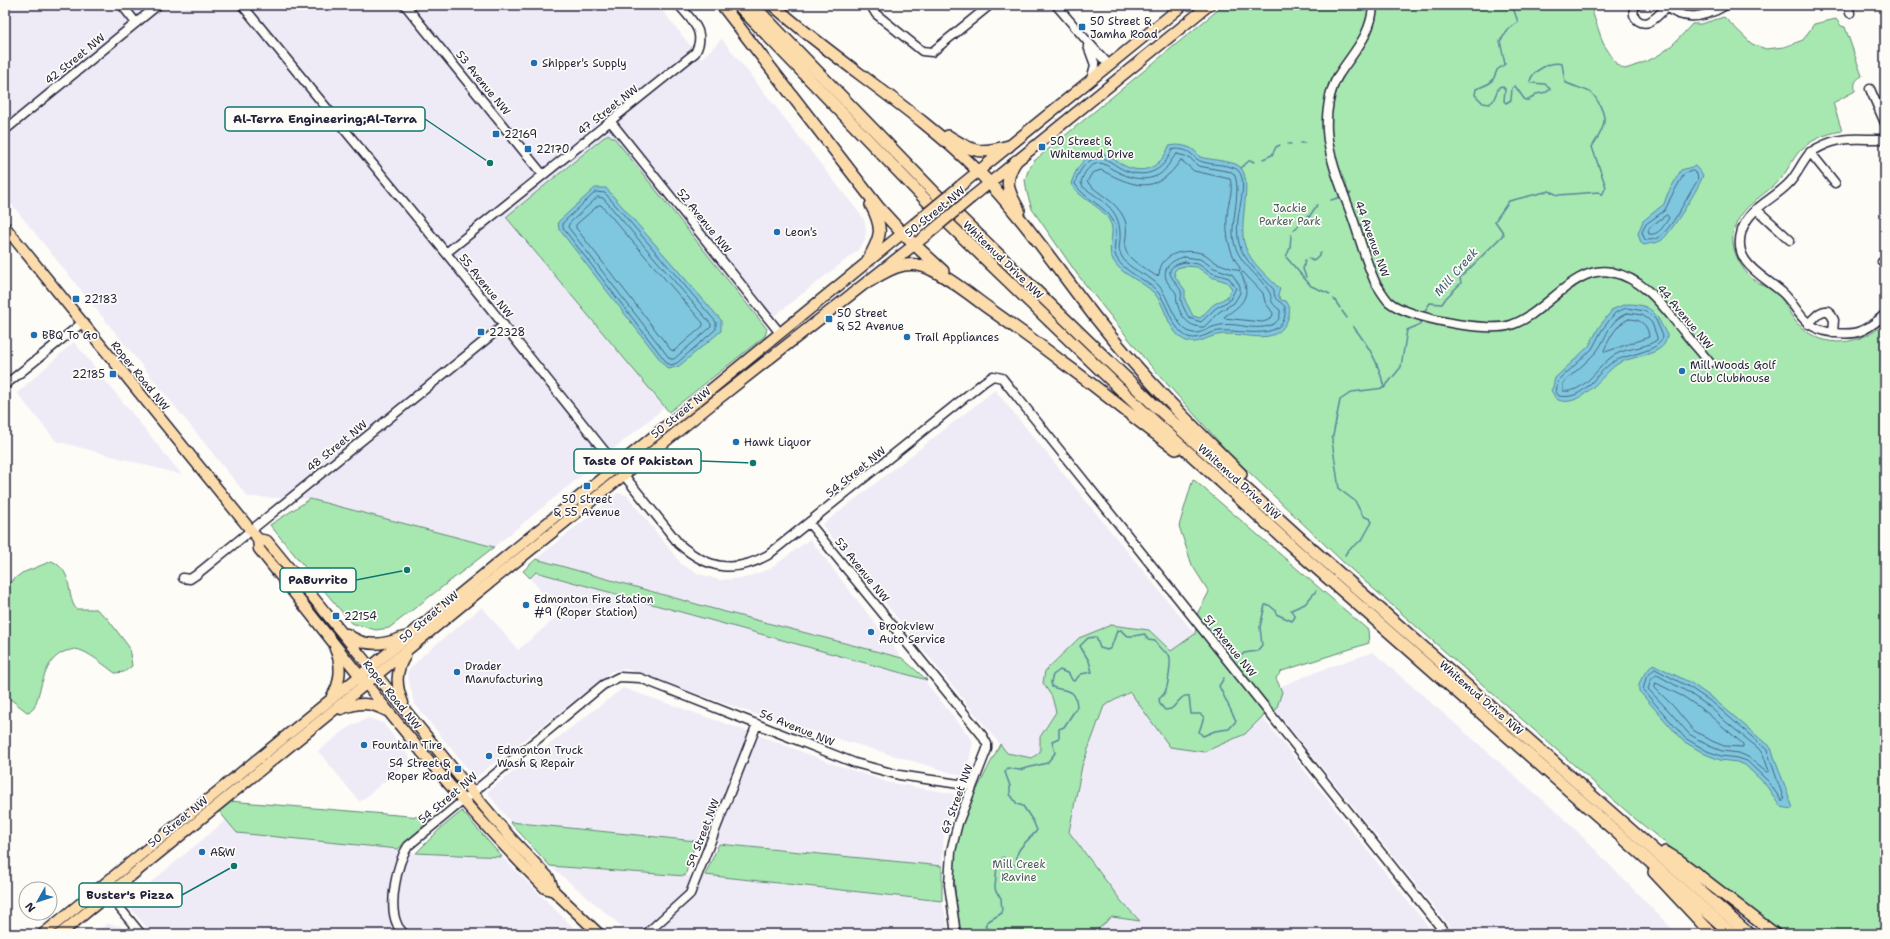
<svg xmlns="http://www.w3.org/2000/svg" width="1890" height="939" font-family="'Shantell Sans',sans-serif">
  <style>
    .built { fill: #eeebf7 }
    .green { fill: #a7e8b0; stroke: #648576 }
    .water { fill: #7fc7df; stroke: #5a859d; fill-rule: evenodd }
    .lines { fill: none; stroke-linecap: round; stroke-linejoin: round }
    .shore { stroke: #47647d; stroke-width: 1 }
    .stream { stroke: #5a859d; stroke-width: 1.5 }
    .minor-casing { stroke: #22223b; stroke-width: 11 }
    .major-casing { stroke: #22223b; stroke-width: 13 }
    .highway-casing { stroke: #22223b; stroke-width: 14 }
    .minor { stroke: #fdfcf7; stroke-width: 8 }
    .major { stroke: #fddcac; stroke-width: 10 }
    .highway { stroke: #fddcac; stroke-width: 11 }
    .major-bridge-casing { stroke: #22223b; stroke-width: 13; stroke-linecap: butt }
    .major-bridge { stroke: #fddcac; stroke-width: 10 }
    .poi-dot { fill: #1f6fb2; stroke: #fdfcf7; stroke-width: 1.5 }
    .labels { text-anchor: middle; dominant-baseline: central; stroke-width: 3.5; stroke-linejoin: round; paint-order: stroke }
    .poi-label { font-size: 11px; fill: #22223b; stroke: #fdfcf7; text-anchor: start }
    .street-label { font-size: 11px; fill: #22223b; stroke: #fdfcf7 }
    .park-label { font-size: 11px; fill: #4a5d5e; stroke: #fdfcf7 }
    .water-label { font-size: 12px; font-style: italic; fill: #435c74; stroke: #fdfcf7 }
    .leader { fill: none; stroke: #0f766e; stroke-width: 1.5 }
    .callout-dot { fill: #0f766e; stroke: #fdfcf7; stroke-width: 1.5 }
    .callout { fill: #fdfcf7; stroke: #0f766e; stroke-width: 1.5 }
    .callout-label { font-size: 12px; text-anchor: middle; font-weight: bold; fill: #22223b }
  </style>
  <rect width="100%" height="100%" fill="#fdfcf7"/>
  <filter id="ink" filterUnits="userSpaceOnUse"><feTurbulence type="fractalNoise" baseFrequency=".025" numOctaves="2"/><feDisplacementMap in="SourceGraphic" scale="8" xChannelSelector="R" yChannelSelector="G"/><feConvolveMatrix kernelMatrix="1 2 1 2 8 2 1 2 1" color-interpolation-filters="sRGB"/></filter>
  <g filter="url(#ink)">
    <path class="built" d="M5,5H658L701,59L722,39L864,219L866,229L865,240L857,251L764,324L679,218L608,134L506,217L665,407L494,547L310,499L248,497L5,196Z
      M74,342L182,475L56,441L17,393Z
      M995,390L1195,634L1171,651L1043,683L1052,697L1056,712L1040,737V752L1032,758L1007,753L822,525Z
      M618,493L627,495L682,565L699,574L720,580L744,578L770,569L810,539L902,658L714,609L536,559Z
      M536,572L927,680V684L973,741L966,777L761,716L626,669L612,671L475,778L414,703L407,672L422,656L482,607L518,650L560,614L530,578Z
      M1373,652L1567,821L1677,934H1456L1265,697L1284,685L1313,673Z
      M623,688L761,736L831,763L887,782L955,794L944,832L942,866L510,822L487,792Z
      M1129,691L1170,747L1245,734L1262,717L1434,934H1092L1112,917L1139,920L1122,902L1069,832L1082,766L1104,706Z
      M368,718L383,723L411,759L360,802L318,751L349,727Z
      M226,820L237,833L398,849L416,853L502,857L580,934H152L126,903Z
      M550,866L685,876L705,875L942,901L950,934H631Z
      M107,924L120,926L127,934H93Z"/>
    <path class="green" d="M1224,5H1590L1603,43L1617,65L1625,69C1660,58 1668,51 1692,24H1701L1724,17L1752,44L1766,49L1784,47L1803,40L1814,24L1836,19L1841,26L1845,27L1862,76C1855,80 1854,83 1855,91L1833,103L1842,131C1825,134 1809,140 1797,154C1791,162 1787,172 1780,179C1764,197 1741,205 1734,230C1729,247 1740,268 1753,279C1761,285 1771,288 1778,295C1786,303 1789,313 1795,321C1820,349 1854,347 1882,326L1885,329V934H1782L1733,898L1632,816L1343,562L1228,452L1144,358L1077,274L1032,209L1027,193L1025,180L1028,171L1034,161Z
      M608,134L615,139L767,329L765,336L669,412L506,217Z
      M1193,479L1368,630L1369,643L1282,671L1276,678L1282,692L1276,710L1262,717L1245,734L1204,752L1170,747L1130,692L1104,706L1082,766L1069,832L1122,902L1140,921L1112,917L1092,934H961C957,907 952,880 955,852C958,821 986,773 1000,744L1007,753L1032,758L1040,752V737L1056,712L1052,697L1043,683L1045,671L1079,638L1111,625L1149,630L1171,651L1195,634L1198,612L1209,592L1192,565L1179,526Z
      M310,499L494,547L389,628L376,630L351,623L270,525Z
      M536,559L714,609L902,658L927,680L536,572L530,578L523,571Z
      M52,561C75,573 65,593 76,609H96L107,618L129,647L132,666L124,672L115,673C105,666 87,650 75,649C73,649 69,651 66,651C43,659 42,689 34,708L31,711L27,712L5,695V586L22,573Z
      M229,801L433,818L398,849L237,833L218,810Z
      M462,811L502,857L416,853L440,829Z
      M510,822L696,841L685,876L550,866Z
      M719,844L942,866V901L705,875Z"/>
    <path class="water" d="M1177,145C1188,146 1194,148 1200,157C1210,160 1233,161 1239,166C1255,179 1237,223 1245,246C1250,262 1268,277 1280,289L1278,295L1281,300L1286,301C1291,307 1290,314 1287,321C1275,349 1241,330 1218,335C1205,337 1195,348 1181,338C1166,326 1166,305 1153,292C1141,280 1121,275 1113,260C1106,248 1115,236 1111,224C1104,206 1080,200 1071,184C1075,170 1086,150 1104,154C1110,155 1117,162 1123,165C1144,176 1161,167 1169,146ZM1185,266L1197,267L1211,277L1227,282L1232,289L1227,297L1213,305L1200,318L1193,316L1185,300V290L1176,278L1174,272L1177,268Z
      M1695,166L1703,175C1702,183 1670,234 1662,240C1656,244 1650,243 1644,245L1641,243L1638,233L1643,221L1664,204L1667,195L1681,170Z
      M595,188H606L721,320V331L679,366L669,369L665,366L559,229L558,222Z
      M1627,304C1654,304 1656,315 1667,335C1666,358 1631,354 1616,365C1602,375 1579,411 1556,399L1551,390L1553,387L1555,378L1589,346L1599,327L1613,309Z
      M1653,664L1691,683L1715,700L1771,748L1793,808L1792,809L1781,807L1765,784L1745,765L1737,762L1720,760L1705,754L1683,741L1639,691C1637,679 1647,672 1653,664Z"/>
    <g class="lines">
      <path class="shore" d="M1177,149C1194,150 1192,159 1203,162C1213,165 1224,164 1234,168C1250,173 1239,207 1238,219C1237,229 1237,240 1241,249C1248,265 1264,278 1274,290C1274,302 1279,299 1285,307C1289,344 1241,329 1220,331C1207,332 1196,344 1183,334C1169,322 1168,303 1156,290C1145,278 1124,273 1116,257C1111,246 1120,233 1114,222C1105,205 1085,200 1075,184C1077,172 1090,153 1105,159C1112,162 1117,167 1124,170C1146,179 1163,172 1172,150Z
        M1177,154L1189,157L1198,166L1232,172C1243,181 1232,219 1233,234C1234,260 1255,271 1268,290C1274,298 1267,301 1280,310C1282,328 1261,328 1249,327C1238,325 1226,323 1216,326C1208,328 1201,334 1193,333C1177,331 1169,299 1160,287C1150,274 1128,271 1121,255C1117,248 1121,241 1120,234C1120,209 1101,200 1083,187L1081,183C1083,173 1090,163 1101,163C1105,164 1109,167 1112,169C1125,176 1139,182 1154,177C1167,173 1169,160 1177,154Z
        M1181,160L1194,171L1230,179C1233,189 1230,197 1228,207C1225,231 1227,248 1240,268V271C1233,269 1223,265 1217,263C1211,260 1207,254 1201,253C1183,248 1160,254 1159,275L1156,276C1147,269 1124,259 1125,245C1126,236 1128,226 1124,218C1116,201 1099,195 1087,182L1092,173L1101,170C1123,181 1147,195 1169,174C1174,170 1177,164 1181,160Z
        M1693,171L1697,174L1698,180C1688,194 1671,232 1657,238C1654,240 1649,240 1645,240L1642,232L1646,224L1664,211L1667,206L1671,197L1684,174Z
        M596,192L605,193L716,322V329L677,363L671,365L667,363L563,228V223Z
        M598,197L603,198L711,324V327L674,359H670L568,227L569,224Z
        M599,205H601L703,323V326L674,351L671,350L576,228V225Z
        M1667,215L1669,218C1664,225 1659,236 1649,234L1648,231L1650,227Z
        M1184,257L1200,259L1214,268L1232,274L1240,286V293L1234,303L1219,312L1204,327C1189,328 1180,316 1177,302C1176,299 1177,296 1176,293C1174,289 1170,287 1168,283C1160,269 1171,260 1184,257Z
        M1185,262L1198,264L1212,273L1229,278L1236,288L1230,300L1216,308L1201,322L1189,318C1186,312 1182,306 1181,300C1181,297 1182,294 1181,291C1175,279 1157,268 1185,262Z
        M1243,272L1263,293L1265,302L1273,313C1273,319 1267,321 1262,322L1224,318L1225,316C1244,304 1252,295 1241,274Z
        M1627,308L1644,311L1651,315L1656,320L1663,336C1661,352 1626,354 1613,362C1595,373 1585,401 1559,396L1556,392L1558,381L1592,349L1602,330L1615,313Z
        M1628,313L1642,315L1648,319L1652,323L1657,337V340C1643,350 1622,347 1609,359C1596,370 1582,394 1563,391V383C1573,373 1585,364 1595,353C1608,339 1606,321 1628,313Z
        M1629,319C1641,319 1648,325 1649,337L1605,352L1604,350C1610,338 1616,324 1629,319Z
        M1655,669L1689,687L1713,703L1767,750L1784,800H1781L1768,781L1747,761L1738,758L1721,756L1707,751L1685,738L1643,690L1646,678Z
        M1657,675L1686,691L1710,707L1726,722L1758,748L1763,754L1769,771L1766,772L1748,757L1739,753L1722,751L1709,746L1689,734L1669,711L1648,689L1651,680Z
        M1656,683L1684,697L1706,712L1743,744V747L1724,746L1712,741L1693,730L1674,707L1655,688Z"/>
      <path class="stream" d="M1300,143H1305
        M1288,144H1291
        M1263,159L1272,155L1276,147L1280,145
        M1241,168L1250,160L1254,162
        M1349,194L1351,193
        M1331,200L1341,197
        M1307,216L1320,223
        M1309,217L1317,205
        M1294,230L1305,219
        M1291,235L1290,248L1286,257L1311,286L1330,294
        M1308,258L1313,261L1321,253
        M1305,260L1303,269L1306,277
        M1334,299L1340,308
        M1342,311L1347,318
        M1424,312L1430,303L1442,304L1446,298L1461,283L1460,278L1504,234L1495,221L1509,201L1549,191L1558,195L1599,192L1602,195L1606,187L1592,147C1596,140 1604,130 1604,121C1605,114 1597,97 1591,93C1584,88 1573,87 1565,82L1562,64C1551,61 1533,70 1530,81L1531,83L1545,84L1550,89L1547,92L1536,94L1529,100H1525L1515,86L1512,88L1511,100L1506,103L1504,101L1505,89L1502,86L1499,87L1493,101L1489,104L1483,103L1475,95L1476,89C1490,83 1492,85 1497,70L1505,64L1500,41L1509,29L1518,22L1512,5
        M1353,326C1369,347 1379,362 1384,388
        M1345,555L1348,550L1362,540L1372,522L1370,519L1363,516L1355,501L1339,489L1332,441L1340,400L1352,392L1384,388L1401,367L1407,330L1419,325L1422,320
        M1241,656L1244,653L1257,651L1262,645L1260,627L1265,605H1269L1275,610L1276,614L1292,621L1295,617L1291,610L1305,604L1316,591
        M1004,934L1003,931L988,929L985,926L987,922L1002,913L1001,898L996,892L995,887L997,866L1003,857L1011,865H1016C1018,861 1016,859 1017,855C1019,845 1032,838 1037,830L1033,821L1023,806L1017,804L1010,794V786L1005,772L1008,768L1019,770L1047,763L1055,753L1052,741L1059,738V729L1064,727L1077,707C1076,686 1064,692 1052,687L1051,682L1053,675L1060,670L1069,674L1072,680L1074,681L1081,674L1092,672L1089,661L1080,646L1088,638L1096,637L1100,648L1107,650L1111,648L1117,631L1121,630C1128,640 1134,635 1145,634L1148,640L1155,641C1161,652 1163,649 1169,655C1172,659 1168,687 1165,692C1164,695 1161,697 1159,699L1160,704L1165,710L1171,709C1178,704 1181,694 1189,696L1191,714H1200L1204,717L1199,732L1203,736L1215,731L1229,729L1236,721L1219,686L1224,678"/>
      <defs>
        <path id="minor" d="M122,5L136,23
          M242,5L446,253L679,544C708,569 734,574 768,555L984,382L993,376L1002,378L1446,934
          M405,5L543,175
          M875,5L873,9L876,14L922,51L932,52L990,5
          M1056,5L1087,41L1109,65
          M1373,5C1372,35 1353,52 1338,76C1329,91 1326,113 1327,131C1329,161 1343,191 1353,219C1360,239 1366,262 1375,282C1379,288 1384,297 1389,302C1408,318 1488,333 1511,325C1546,314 1573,265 1611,272C1646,279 1664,308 1685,333C1693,343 1702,353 1710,363
          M1636,5C1629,14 1638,26 1649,22C1656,19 1661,12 1667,7
          M1664,5C1684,23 1706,17 1726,5
          M1848,5L1850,13
          M1088,46L1095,65L1091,80
          M1870,89L1885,123
          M611,122L780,333
          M5,130L158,5
          M1885,139C1860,140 1843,135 1820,147C1816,149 1812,151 1810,153C1802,162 1797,175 1789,183C1773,200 1750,207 1742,230C1731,263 1763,275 1783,293C1793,302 1797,314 1808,323C1820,333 1849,337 1863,330C1871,326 1879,320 1885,314
          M1810,152L1835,183
          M1756,209L1790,240
          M446,253L695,53C707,32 692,21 679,5
          M1882,262L1885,265
          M1808,324C1815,318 1820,309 1829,311L1834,320L1833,333
          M5,385L82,323
          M809,523L982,735L987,744V749L958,823L951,851L949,885L956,934
          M183,578L190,579L196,575L504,325
          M105,890L141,934
          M404,934C402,931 398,928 397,924C388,905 397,863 408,846L603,685L619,677L640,678L855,763L899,775L972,786
          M646,934L690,894L757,724"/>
        <path id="major" d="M960,186L1183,5
          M971,198L1209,5
          M5,227L258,539L259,549C351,664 440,783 545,888L554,891
          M258,539L267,541L472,792L509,836L549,878L554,891L599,934
          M347,634C366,648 383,645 404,637
          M332,696C341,683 342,664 335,649
          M403,703C396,686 395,672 405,656
          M341,709C359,702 370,702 387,711
          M43,934L914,224
          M60,934L466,602L713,403L928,234"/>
        <path id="highway" d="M722,5L879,208L902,233L943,271
          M738,5L949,224L1144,412L1305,558L1732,934
          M753,5L937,195L1152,403L1313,550L1749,934
          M773,5C839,64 916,109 978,171C1022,216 1057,268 1095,317C1140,374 1190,424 1241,474
          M948,136C975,153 978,154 1009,146
          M1016,161C1003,181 1008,191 1019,210
          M868,260C881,237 884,229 871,205
          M868,282C885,272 902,260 922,266C941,271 974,298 991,310C1015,327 1039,344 1062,362C1101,390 1137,421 1176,449
          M1665,852L1680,861L1775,934
          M1654,872L1712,934"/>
      </defs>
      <use href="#minor" class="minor-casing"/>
      <use href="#major" class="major-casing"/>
      <use href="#highway" class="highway-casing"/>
      <use href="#minor" class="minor"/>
      <use href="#major" class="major"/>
      <use href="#highway" class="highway"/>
      <defs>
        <path id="major-bridge" d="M914,224L960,186
          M928,234L971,198"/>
      </defs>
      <use href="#major-bridge" class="major-bridge-casing"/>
      <use href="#major-bridge" class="major-bridge"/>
    </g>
  </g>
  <g class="poi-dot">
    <rect x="1078" y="23" width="8" height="8" rx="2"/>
    <circle cx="534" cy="63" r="4"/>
    <rect x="492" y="130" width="8" height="8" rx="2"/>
    <rect x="1038" y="143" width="8" height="8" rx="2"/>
    <rect x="524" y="145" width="8" height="8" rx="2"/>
    <circle cx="777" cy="232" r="4"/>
    <rect x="72" y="295" width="8" height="8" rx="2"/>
    <rect x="825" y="315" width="8" height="8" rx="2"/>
    <rect x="477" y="328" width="8" height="8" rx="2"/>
    <circle cx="34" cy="335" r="4"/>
    <circle cx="907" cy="337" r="4"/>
    <circle cx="1682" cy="371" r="4"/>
    <rect x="109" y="370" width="8" height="8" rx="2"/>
    <circle cx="736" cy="442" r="4"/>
    <rect x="583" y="482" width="8" height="8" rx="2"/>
    <circle cx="526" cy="605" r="4"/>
    <rect x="332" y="612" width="8" height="8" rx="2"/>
    <circle cx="871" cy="632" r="4"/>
    <circle cx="457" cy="672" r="4"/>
    <circle cx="364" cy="745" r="4"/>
    <circle cx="489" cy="756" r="4"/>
    <rect x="454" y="765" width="8" height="8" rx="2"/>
    <circle cx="202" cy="852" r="4"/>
  </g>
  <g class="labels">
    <g class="poi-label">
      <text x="1090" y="21">50 Street &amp;<tspan x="1090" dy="13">Jamha Road</tspan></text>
      <text x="542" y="63">Shipper's Supply</text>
      <text x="504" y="134">22169</text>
      <text x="1050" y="141">50 Street &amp;<tspan x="1050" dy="13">Whitemud Drive</tspan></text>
      <text x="536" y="149">22170</text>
      <text x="785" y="232">Leon's</text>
      <text x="84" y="299">22183</text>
      <text x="837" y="313">50 Street<tspan x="837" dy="13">&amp; 52 Avenue</tspan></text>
      <text x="489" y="332">22328</text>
      <text x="42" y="335">BBQ To Go</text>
      <text x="915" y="337">Trail Appliances</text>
      <text x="1690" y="365">Mill Woods Golf<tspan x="1690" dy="13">Club Clubhouse</tspan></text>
      <text x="105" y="374" text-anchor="end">22185</text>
      <text x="744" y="442">Hawk Liquor</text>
      <text x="587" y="499" text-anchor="middle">50 Street<tspan x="587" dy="13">&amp; 55 Avenue</tspan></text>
      <text x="534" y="599">Edmonton Fire Station<tspan x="534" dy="13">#9 (Roper Station)</tspan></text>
      <text x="344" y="616">22154</text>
      <text x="879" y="626">Brookview<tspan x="879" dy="13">Auto Service</tspan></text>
      <text x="465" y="666">Drader<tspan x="465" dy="13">Manufacturing</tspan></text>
      <text x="372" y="745">Fountain Tire</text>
      <text x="497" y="750">Edmonton Truck<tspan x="497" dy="13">Wash &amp; Repair</tspan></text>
      <text x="450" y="763" text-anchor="end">54 Street &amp;<tspan x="450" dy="13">Roper Road</tspan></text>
      <text x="210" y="852">A&amp;W</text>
    </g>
    <g class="street-label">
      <text transform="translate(75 59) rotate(-39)">42 Street NW</text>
      <text transform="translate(483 83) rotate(51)">53 Avenue NW</text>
      <text transform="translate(608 110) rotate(-38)">47 Street NW</text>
      <text transform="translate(935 212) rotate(-39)">50 Street NW</text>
      <text transform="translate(704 221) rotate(51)">52 Avenue NW</text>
      <text transform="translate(1372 239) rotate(70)">44 Avenue NW</text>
      <text transform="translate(1003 260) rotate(44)">Whitemud Drive NW</text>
      <text transform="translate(486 286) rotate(51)">55 Avenue NW</text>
      <text transform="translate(1685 317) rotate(50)">44 Avenue NW</text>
      <text transform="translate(140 376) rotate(51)">Roper Road NW</text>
      <text transform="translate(681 413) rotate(-39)">50 Street NW</text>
      <text transform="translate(337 446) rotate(-39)">48 Street NW</text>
      <text transform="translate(856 472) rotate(-39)">54 Street NW</text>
      <text transform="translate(1239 482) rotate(42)">Whitemud Drive NW</text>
      <text transform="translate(862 570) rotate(51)">53 Avenue NW</text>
      <text transform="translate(429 617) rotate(-40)">50 Street NW</text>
      <text transform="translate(1230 646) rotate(51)">51 Avenue NW</text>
      <text transform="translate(392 695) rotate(51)">Roper Road NW</text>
      <text transform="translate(1481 698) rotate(41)">Whitemud Drive NW</text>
      <text transform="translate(797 728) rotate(22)">56 Avenue NW</text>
      <text transform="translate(448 798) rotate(-40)">54 Street NW</text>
      <text transform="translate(957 799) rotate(-70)">67 Street NW</text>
      <text transform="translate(178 822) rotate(-39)">50 Street NW</text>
      <text transform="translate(703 833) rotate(-69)">59 Street NW</text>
    </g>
    <g class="park-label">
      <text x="1290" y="208">Jackie<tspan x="1290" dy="13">Parker Park</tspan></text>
      <text x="1019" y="864">Mill Creek<tspan x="1019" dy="13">Ravine</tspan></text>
    </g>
    <g class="water-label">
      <text transform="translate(1456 272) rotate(-49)">Mill Creek</text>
    </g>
  </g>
  <path class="leader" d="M490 163L425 119M753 463L701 461M407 570L356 580M234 866L182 895"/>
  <g class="callout-dot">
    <circle cx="490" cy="163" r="4"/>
    <circle cx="753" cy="463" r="4"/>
    <circle cx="407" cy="570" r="4"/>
    <circle cx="234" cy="866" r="4"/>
  </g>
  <g class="callout">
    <rect x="225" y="107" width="200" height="24" rx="4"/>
    <rect x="574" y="449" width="127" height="24" rx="4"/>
    <rect x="280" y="568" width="76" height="24" rx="4"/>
    <rect x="79" y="883" width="103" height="24" rx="4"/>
  </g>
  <g class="callout-label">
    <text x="325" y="123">Al-Terra Engineering;Al-Terra</text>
    <text x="638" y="465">Taste Of Pakistan</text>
    <text x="318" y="584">PaBurrito</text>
    <text x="130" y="899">Buster's Pizza</text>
  </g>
  <rect width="1890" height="939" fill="none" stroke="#fdfcf7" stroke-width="20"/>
  <rect x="10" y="10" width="1870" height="919" fill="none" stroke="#22223b" stroke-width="1.5" filter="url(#ink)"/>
  <g transform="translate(38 901) rotate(231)"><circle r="19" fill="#fdfcf7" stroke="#a5a5ac"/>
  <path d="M0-3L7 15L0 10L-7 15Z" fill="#1f6fb2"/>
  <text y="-6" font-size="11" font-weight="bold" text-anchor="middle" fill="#22223b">N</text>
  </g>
</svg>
